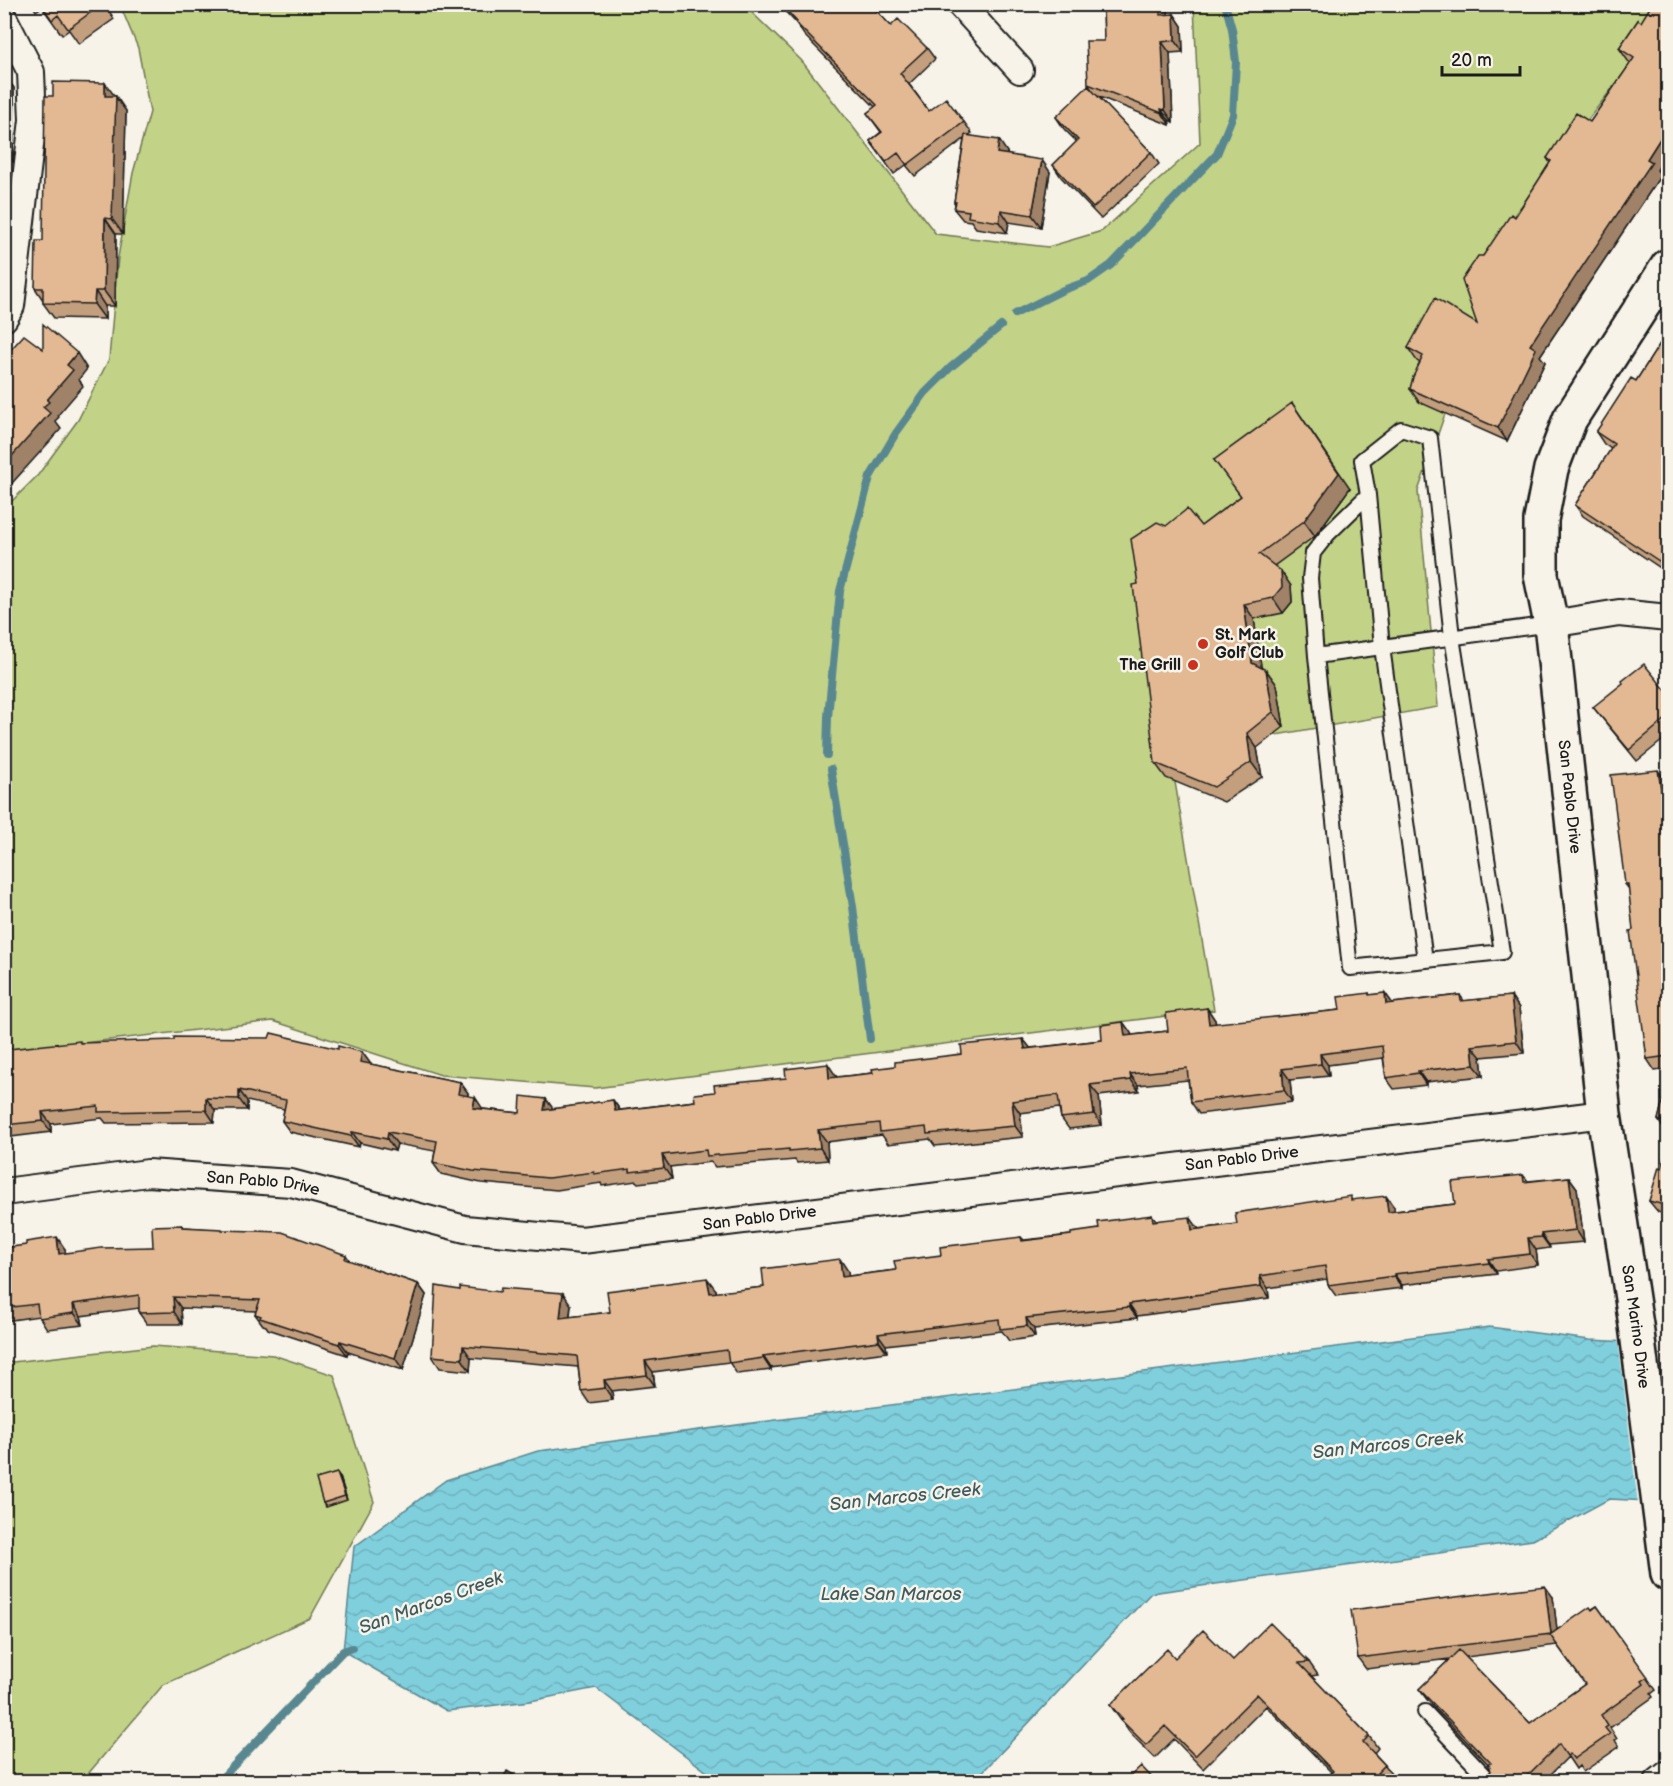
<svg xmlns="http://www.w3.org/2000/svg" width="1673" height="1786" font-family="'Balsamiq Sans',sans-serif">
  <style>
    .grass { fill: #c2d287; stroke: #6f7752; stroke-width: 1.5 }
    .water { fill: url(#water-waves); stroke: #588790; stroke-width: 1.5 }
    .pier { fill: #f7f3e8 }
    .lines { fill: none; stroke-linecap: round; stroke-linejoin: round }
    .stream { stroke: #588790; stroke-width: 8 }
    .lane-casing { stroke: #1c1c1c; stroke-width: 18 }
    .street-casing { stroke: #1c1c1c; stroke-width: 30 }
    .secondary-casing { stroke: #1c1c1c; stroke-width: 38 }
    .lane { stroke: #f7f3e8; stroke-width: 14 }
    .street { stroke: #f7f3e8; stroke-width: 26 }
    .secondary { stroke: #f7f3e8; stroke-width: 33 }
    .wall { fill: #c39f7e; stroke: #1c1c1c; stroke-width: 1.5; fill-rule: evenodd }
    .shaded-wall { fill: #9f8267; stroke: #1c1c1c; stroke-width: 1.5 }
    .building { fill: #e3b993; stroke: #1c1c1c; stroke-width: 1.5 }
    .poi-dot { fill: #c8321e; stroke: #f7f3e8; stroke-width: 2 }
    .labels { text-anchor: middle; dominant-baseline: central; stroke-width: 5; stroke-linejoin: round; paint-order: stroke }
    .poi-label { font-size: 16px; font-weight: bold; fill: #1c1c1c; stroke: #f7f3e8; text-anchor: start }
    .street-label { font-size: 16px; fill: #1c1c1c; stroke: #f7f3e8 }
    .water-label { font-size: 18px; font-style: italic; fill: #3f5b60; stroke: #f7f3e8 }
  </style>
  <defs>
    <pattern id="water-waves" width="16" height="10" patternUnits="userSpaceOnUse" patternTransform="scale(1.5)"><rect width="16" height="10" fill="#80cfdd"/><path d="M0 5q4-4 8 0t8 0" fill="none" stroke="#6eb1bd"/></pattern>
  </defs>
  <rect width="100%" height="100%" fill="#f7f3e8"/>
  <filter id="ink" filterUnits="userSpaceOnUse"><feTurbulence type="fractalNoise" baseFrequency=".0167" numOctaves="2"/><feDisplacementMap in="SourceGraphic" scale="12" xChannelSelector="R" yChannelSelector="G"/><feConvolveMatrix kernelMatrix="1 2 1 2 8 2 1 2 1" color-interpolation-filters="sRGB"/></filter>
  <g filter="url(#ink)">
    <path class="grass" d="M120,5H744L801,60L936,234L1048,247L1102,231L1200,143L1194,5H1668V16L1515,214L1418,491L1438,707L1259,738L1169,747L1214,1010L595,1088L441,1075L273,1021L5,1052V508L38,475L78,420L109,359L118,257L133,173L150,112L138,48Z
      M153,1346L273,1355L334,1375L374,1502L310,1618L163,1685L82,1781H5L4,1363Z"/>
    <path class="water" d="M1489,1327L1590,1340L1668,1344V1502L1609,1499L1533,1540L1151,1593L974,1781H719L596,1688L530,1701L447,1711L343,1651L354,1547L446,1480L538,1451Z"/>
    <path class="pier" d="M1618,1339L1664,1341L1668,1378V1505L1638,1504Z"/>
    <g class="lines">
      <path class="stream" d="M1015,314L1063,290L1088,281L1111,265L1217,154L1233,115L1236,62L1232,29L1225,4
        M827,755L828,717L840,591L870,477L896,433L925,393L951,367L1001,326
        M831,769L853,907L870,1039
        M218,1782L343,1651L352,1648"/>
      <defs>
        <path id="lane" d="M1368,495L1328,534L1313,553L1310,578L1316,656L1350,968L1502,952L1452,637L1430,438L1401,429L1362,460L1368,495L1382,647L1425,960
          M1316,656L1551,624
          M1425,1712L1491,1782"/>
        <g id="street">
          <path d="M960,4L1020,70"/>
          <path d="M4,19L31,72L33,120L11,306L4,318"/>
          <path d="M1551,624L1619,613L1668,618"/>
          <path id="s1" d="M4,1192L148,1173L291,1183L465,1229L582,1240L1604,1114"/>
          <path d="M1658,1782L1668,1774"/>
        </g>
        <g id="secondary">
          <path id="s2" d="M1668,266L1570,419L1551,469L1541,520V575L1551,624L1604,1114L1636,1325L1668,1574"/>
        </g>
      </defs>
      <use href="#lane" class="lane-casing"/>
      <use href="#street" class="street-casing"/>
      <use href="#secondary" class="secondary-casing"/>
      <use href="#lane" class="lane"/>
      <use href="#street" class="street"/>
      <use href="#secondary" class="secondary"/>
    </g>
    <path class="wall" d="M32,4H114L108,9L114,19L79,44L69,30L62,35L42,7L36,11Z
      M778,4H870L891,26L927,48L935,59L909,84L929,111L964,122L972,133L969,135L1007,152V154L1050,172L1041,227L1009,222L1007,233L976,228L971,221L963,220L954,209L955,204L954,202L964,139L915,176L906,165L894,174L870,141L881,132L867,113L875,107L804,35L796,23Z
      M1103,4H1166L1168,7V15L1174,14L1182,26L1183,52L1170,53L1173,122L1169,120L1170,125L1097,96L1151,152L1159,164L1101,219L1061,177L1053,165L1077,142L1064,129L1056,117L1094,93L1088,84L1104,41Z
      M1638,20L1657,170L1661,175L1540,356L1545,362L1507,441L1419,402L1410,389L1420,363L1417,361L1408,348L1477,324L1483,256L1515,217L1550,163L1547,158L1590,122L1631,63L1628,61L1619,48Z
      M4,75L14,88L13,162H4Z
      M114,96H116L126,111L123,234H116L115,306H105V319L54,318L43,303V300L35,288L43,241Z
      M1668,331V573L1583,516L1575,505L1611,449L1604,444L1596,432L1636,381Z
      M1214,460L1350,488L1315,536L1274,566L1291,586L1292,602L1283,613L1254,619L1261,668L1266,670L1277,685L1284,727L1257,748L1262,777L1224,802L1166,778L1155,763L1138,584L1166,526H1201L1241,496Z
      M1668,693V736L1637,761L1602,718L1593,707Z
      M1666,782L1668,795V794V1069L1655,1071L1647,1059L1629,889L1625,884Z
      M1369,993L1370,995L1385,993L1392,1003L1460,995L1464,1001L1511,996L1519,1008L1524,1053L1481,1057L1483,1076L1426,1082V1085L1394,1089L1386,1078L1383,1058L1328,1065L1329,1076L1290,1080L1292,1102L1199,1114L1191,1102L1188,1080L1138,1085L1139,1091L1099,1096L1102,1125L1069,1129L1061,1118L1059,1108L1020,1113L1023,1137L935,1146L930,1139L888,1144L882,1135L827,1142L828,1160L797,1163L795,1160L715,1167L711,1162L670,1167L672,1179L638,1183L636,1181L602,1186L601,1183L557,1190L481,1183L441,1174L433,1163L435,1151L397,1144L395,1151L360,1143L359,1147L290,1132L282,1121L284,1109L247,1101V1110H215L214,1122L106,1123L102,1118L51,1124V1132L11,1137V1143L4,1144V1051L82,1043L338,1049L362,1052L370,1064L460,1082L468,1093V1096L483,1109L520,1113L546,1099L553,1109L613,1100L620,1110L695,1101L836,1076V1077L873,1073L895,1066L962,1054L1023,1039L1030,1048L1102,1040L1123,1022L1132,1035L1168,1031L1207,1008L1215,1020L1216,1024L1340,1010Z
      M1668,1081V1133L1666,1132L1658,1120Z
      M1668,1145V1216L1658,1212L1649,1201L1662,1168Z
      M1523,1175L1528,1181L1569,1177L1577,1188L1584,1242L1549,1245L1550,1248L1536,1250L1538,1265L1496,1271L1497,1274L1402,1285V1288L1336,1296L1328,1285L1327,1279L1268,1288L1269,1298L1137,1316V1318L1034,1329L1035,1337L1009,1341L1002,1331L886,1345L887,1352L809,1362L771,1368V1370L737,1374L729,1362L653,1372L655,1386L612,1391L613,1400L589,1403L581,1391L578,1367L471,1358L470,1371L440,1368L432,1356L571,1305L570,1317L610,1312L716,1290V1293L764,1287L848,1271V1276L896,1270L941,1255L1021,1237L1024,1240L1071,1235L1099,1229L1152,1215L1157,1221L1198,1228V1229L1237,1224L1353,1200L1394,1207V1211L1455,1204Z
      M182,1225L184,1227L223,1230L346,1255L350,1261L418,1284L426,1295L403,1370L348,1352L347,1355L268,1329L266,1326L263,1325L255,1314L256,1311L181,1308L182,1324H147L139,1313V1308L81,1316L83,1325L47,1329L39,1316L5,1321L7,1334H4V1248L65,1249V1253L153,1247Z
      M337,1473L340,1477L347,1500L326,1507L323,1503Z
      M1553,1597L1557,1630L1597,1606L1656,1690L1651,1694L1653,1697L1610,1728L1617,1739L1615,1740L1619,1747L1583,1772L1579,1766L1576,1769L1568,1757L1543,1782H1472L1485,1778L1491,1771L1489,1765L1428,1701L1419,1689L1450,1659L1366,1669L1358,1658ZM1557,1645L1585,1684L1530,1723L1466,1657Z
      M1175,1658L1309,1662L1318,1675L1311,1676L1369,1736L1378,1748L1374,1753L1385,1765L1394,1777L1390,1782H1322L1331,1772L1266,1706L1203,1769L1174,1739L1155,1758L1130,1733L1110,1705Z"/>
    <path class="shaded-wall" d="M1160,4H1166L1168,7L1169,27L1160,15Z
      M1174,14L1182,26L1183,52L1175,40Z
      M1162,42L1170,53L1173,122L1165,110Z
      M4,75L14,88L13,162L4,150Z
      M105,83L126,111L123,234L112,219L105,96Z
      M1161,109L1169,120L1170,125L1162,113Z
      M1668,126V153L1657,170L1661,175L1540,356L1545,362L1507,441L1498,428L1530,345L1647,159Z
      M999,140L1007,152L1005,164L997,153Z
      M1042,160L1050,172L1041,227L1032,215Z
      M4,196L8,201L4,233Z
      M1001,210L1009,222L1007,233L999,222Z
      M105,218L116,234L115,306L104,291Z
      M95,291L105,306V319L94,304Z
      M77,353L87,369L79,379L83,386L58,415L59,417L55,421L61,429L4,492V465L43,407L67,365Z
      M1292,403L1350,488L1315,536L1304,521Z
      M1663,561L1668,568V572L1662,563Z
      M1281,571L1291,586L1292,602L1283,613L1273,598Z
      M1244,604L1254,619L1263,678L1252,663Z
      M1266,670L1277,685L1284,727L1273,712Z
      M1247,733L1257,748L1262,777L1251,762Z
      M1658,770L1666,782L1668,797L1663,802Z
      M1385,993L1393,1004H1386Z
      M1511,996L1519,1008L1524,1053L1516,1041Z
      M1207,1008L1215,1020L1217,1036L1209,1024Z
      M1123,1022L1131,1033L1133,1047L1125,1036Z
      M1023,1039L1032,1050L1025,1049Z
      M1472,1046L1481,1057L1483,1076L1474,1065Z
      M362,1052L370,1063L368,1073L360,1062Z
      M1320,1054L1328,1065L1329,1076L1321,1064Z
      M828,1064L836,1076L837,1089L829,1078Z
      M1282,1069L1290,1080L1292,1102L1284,1090Z
      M1418,1071L1426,1082V1085L1418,1073Z
      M1130,1074L1138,1085L1139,1091L1131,1080Z
      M460,1082L468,1093L466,1105L458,1094Z
      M1090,1085L1099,1096L1102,1125L1094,1114Z
      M239,1090L247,1101V1110L239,1099Z
      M475,1097L483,1109L473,1108Z
      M206,1098L215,1110L214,1122L206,1110Z
      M546,1099L554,1110H544Z
      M613,1100L621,1112L615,1111Z
      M1012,1101L1020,1113L1023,1137L1015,1126Z
      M42,1112L51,1124V1132L43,1121Z
      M4,1128L11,1137V1143L4,1133Z
      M818,1130L827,1142L828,1160L820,1148Z
      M352,1132L360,1143L359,1147L351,1136Z
      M388,1132L397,1144L395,1151L387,1139Z
      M662,1155L670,1167L672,1179L664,1168Z
      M1569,1177L1577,1188L1584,1242L1576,1230Z
      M1386,1196L1394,1207L1396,1224L1388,1212Z
      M1190,1217L1198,1228L1200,1242L1192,1230Z
      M1541,1234L1549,1245L1550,1248L1542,1237Z
      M57,1237L65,1249L67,1265L59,1254Z
      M1528,1238L1536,1250L1538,1265L1530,1254Z
      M840,1259L848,1271L850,1288L842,1277Z
      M1488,1259L1496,1271L1497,1274L1489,1263Z
      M1394,1274L1402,1285V1288L1394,1276Z
      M1260,1276L1268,1288L1269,1298L1261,1286Z
      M707,1278L716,1290L718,1305L710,1293Z
      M418,1284L426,1295L403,1370L395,1358Z
      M563,1293L571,1305L568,1329L560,1318Z
      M173,1297L181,1308L182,1324L174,1312Z
      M73,1304L81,1316L83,1325L74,1313Z
      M1129,1304L1137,1316V1318L1129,1307Z
      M1026,1318L1034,1329L1035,1337L1027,1326Z
      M4,1320L5,1321L7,1334L4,1330Z
      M878,1334L886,1345L887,1352L879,1341Z
      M340,1341L348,1352L347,1355L339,1344Z
      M463,1346L471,1358L470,1371L462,1359Z
      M763,1356L771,1368V1370L763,1358Z
      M645,1361L653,1372L655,1386L647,1375Z
      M604,1380L612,1391L613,1400L605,1388Z
      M337,1473L340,1477L347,1500L345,1496Z
      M1545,1586L1553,1597L1559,1645L1551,1634Z"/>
    <path class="building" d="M41,4H102L68,29L58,15L52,20Z
      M781,4H870L891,26L898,19L927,48L900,73L929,111L946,98L964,122L907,165L898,153L886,162L870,141L882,132L867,113L877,105L796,23L797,22Z
      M1103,4H1160V15L1174,14L1175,40L1162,42L1165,110L1161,109L1162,113L1088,84L1086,41H1104Z
      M1652,4H1668V126L1647,159L1652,162L1530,345L1536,349L1498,428L1410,389L1413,377L1423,356L1408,348L1435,298L1477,324L1462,280L1478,256H1483L1511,214L1515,217L1551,161L1547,158L1576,113L1590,122L1634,58L1619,48L1638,20L1641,22Z
      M53,82L105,83V96H116L112,219L105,218L104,291H95L94,304L43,303V288H35L36,241H43L45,96H53Z
      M1088,86L1151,152L1093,208L1053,165L1078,140L1056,117Z
      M965,135L999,140L997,153L1042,160L1032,215L1001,210L999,222L968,217L969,211L954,209L956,202H954Z
      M43,324L77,353L67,365L73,370L47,400L49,402L43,407L50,413L4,465V372L6,370L4,369V357L24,335L43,349Z
      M1668,331V563L1663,561L1662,563L1575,505L1614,444L1596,432L1631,378L1636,381Z
      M1292,403L1339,473L1304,521L1259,554L1281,571L1282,587L1273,598L1244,604L1252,663L1266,670L1273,712L1247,733L1251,762L1214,787L1155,763L1133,585L1138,584L1131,539L1157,522L1166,526L1187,509L1201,526L1241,496L1214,460Z
      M1644,664L1668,693V717L1629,750L1593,707L1623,683L1622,681Z
      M1658,770L1663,802L1668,794V1056L1647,1059L1630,931L1633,930L1628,884H1625L1611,775Z
      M1369,993V995L1385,993L1386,1004L1460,995L1461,1001L1511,996L1516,1041L1472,1046L1474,1065L1418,1071V1073L1386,1078L1382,1046L1320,1054L1321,1064L1282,1069L1284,1090L1191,1102L1187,1068L1130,1074L1131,1080L1090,1085L1094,1114L1061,1118L1058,1095L1012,1101L1015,1126L927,1134L926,1127L880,1132L879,1123L818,1130L820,1148L789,1151V1149L707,1156L706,1150L662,1155L664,1168L630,1172V1169L594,1174V1172L548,1178L473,1171L433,1163L437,1141L388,1132L387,1139L352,1132L351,1136L282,1121L286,1100L239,1090V1099L206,1098V1110L98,1112V1106L42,1112L43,1121L4,1125V1051H9V1049L80,1041V1043L174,1040V1037L269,1038L271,1033L338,1049V1046L362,1052L360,1062L460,1082L458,1094L475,1097L473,1108L520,1113L521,1096L546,1099L544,1110L613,1100L615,1111L695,1101L694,1094L715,1092L714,1085L786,1078L785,1069L828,1064L829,1078L873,1073L872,1069L895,1066V1062L962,1054L961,1045L1023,1039L1025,1049L1102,1040L1101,1025L1123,1022L1125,1036L1168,1031L1166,1013L1207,1008L1209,1024L1340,1010L1338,997Z
      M1668,1081V1123L1658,1120Z
      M1668,1146V1206L1649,1201L1659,1167L1662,1168Z
      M1523,1175L1524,1182L1569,1177L1576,1230L1541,1234L1542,1237L1528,1238L1530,1254L1488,1259L1489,1263L1394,1274V1276L1328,1285L1325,1266L1260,1276L1261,1286L1129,1304V1307L1026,1318L1027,1326L1000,1329L999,1319L878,1334L879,1341L801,1351L763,1356V1358L729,1363L727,1350L645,1361L647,1375L604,1380L605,1388L581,1391L577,1356L463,1346L462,1359L432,1356L436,1286L460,1290V1287L500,1292L501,1288L563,1293L560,1318L610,1312L607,1291L707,1278L710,1293L764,1287L762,1269L840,1259L842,1277L896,1270L894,1261L941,1255L940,1247L1021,1237L1022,1241L1071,1235V1233L1099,1229L1098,1222L1152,1215L1153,1221L1190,1217L1192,1230L1237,1224L1235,1213L1351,1196V1200L1386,1196L1388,1212L1455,1204L1452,1182Z
      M182,1225V1227L222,1229V1230L282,1232L346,1255L345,1259L418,1284L395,1358L340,1341L339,1344L260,1318L261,1316L255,1314L260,1300L173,1297L174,1312L139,1313V1295L73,1304L74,1313L39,1318L37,1304L4,1308V1248L26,1245V1242L57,1237L59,1254L101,1248L153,1247L152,1226Z
      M337,1473L345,1496L323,1503L316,1479Z
      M1545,1586L1551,1634L1358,1658L1351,1610Z
      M1597,1606L1648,1677L1642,1681L1644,1684L1601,1715L1608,1726L1605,1728L1610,1734L1574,1759L1570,1754L1567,1756L1559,1744L1521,1782H1472L1477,1776L1485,1778L1491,1771L1489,1764L1491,1763L1419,1689L1459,1650L1530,1723L1585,1684L1550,1635L1590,1607L1592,1610Z
      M1270,1623L1309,1662L1299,1663L1369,1736L1363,1742L1385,1765L1377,1773L1386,1782H1322L1333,1771L1257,1694L1195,1756L1165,1726L1146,1745L1121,1720L1123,1719L1110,1705L1167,1649L1175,1658L1203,1630L1233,1660Z
      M1141,1766L1156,1782H1124Z
      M507,1771L525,1782H501Z"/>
  </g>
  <g class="poi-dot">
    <circle cx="1203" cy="644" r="6"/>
    <circle cx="1193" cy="665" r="6"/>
  </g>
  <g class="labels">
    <g class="poi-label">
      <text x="1215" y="635">St. Mark<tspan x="1215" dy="18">Golf Club</tspan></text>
      <text x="1181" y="665" text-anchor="end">The Grill</text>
    </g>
    <g class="street-label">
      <text stroke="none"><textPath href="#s2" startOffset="566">San Pablo Drive</textPath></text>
      <text stroke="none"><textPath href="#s1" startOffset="1251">San Pablo Drive</textPath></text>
      <text stroke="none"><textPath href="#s1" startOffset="261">San Pablo Drive</textPath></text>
      <text stroke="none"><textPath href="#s1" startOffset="765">San Pablo Drive</textPath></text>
      <text stroke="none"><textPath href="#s2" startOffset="1100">San Marino Drive</textPath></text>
    </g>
    <g class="water-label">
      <text transform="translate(1388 1445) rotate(-6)">San Marcos Creek</text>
      <text transform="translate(905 1497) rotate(-6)">San Marcos Creek</text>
      <text x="891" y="1594">Lake San Marcos</text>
      <text transform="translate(431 1603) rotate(-20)">San Marcos Creek</text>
    </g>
  </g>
  <rect width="1673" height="1786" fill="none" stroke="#f7f3e8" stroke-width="24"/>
  <rect x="12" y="12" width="1649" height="1762" fill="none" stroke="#1c1c1c" stroke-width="2" filter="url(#ink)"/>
  <path d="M1442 66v9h78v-9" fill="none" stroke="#1c1c1c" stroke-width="3"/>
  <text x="1451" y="66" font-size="18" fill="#1c1c1c" stroke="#f7f3e8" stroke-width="4.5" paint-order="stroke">20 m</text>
</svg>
